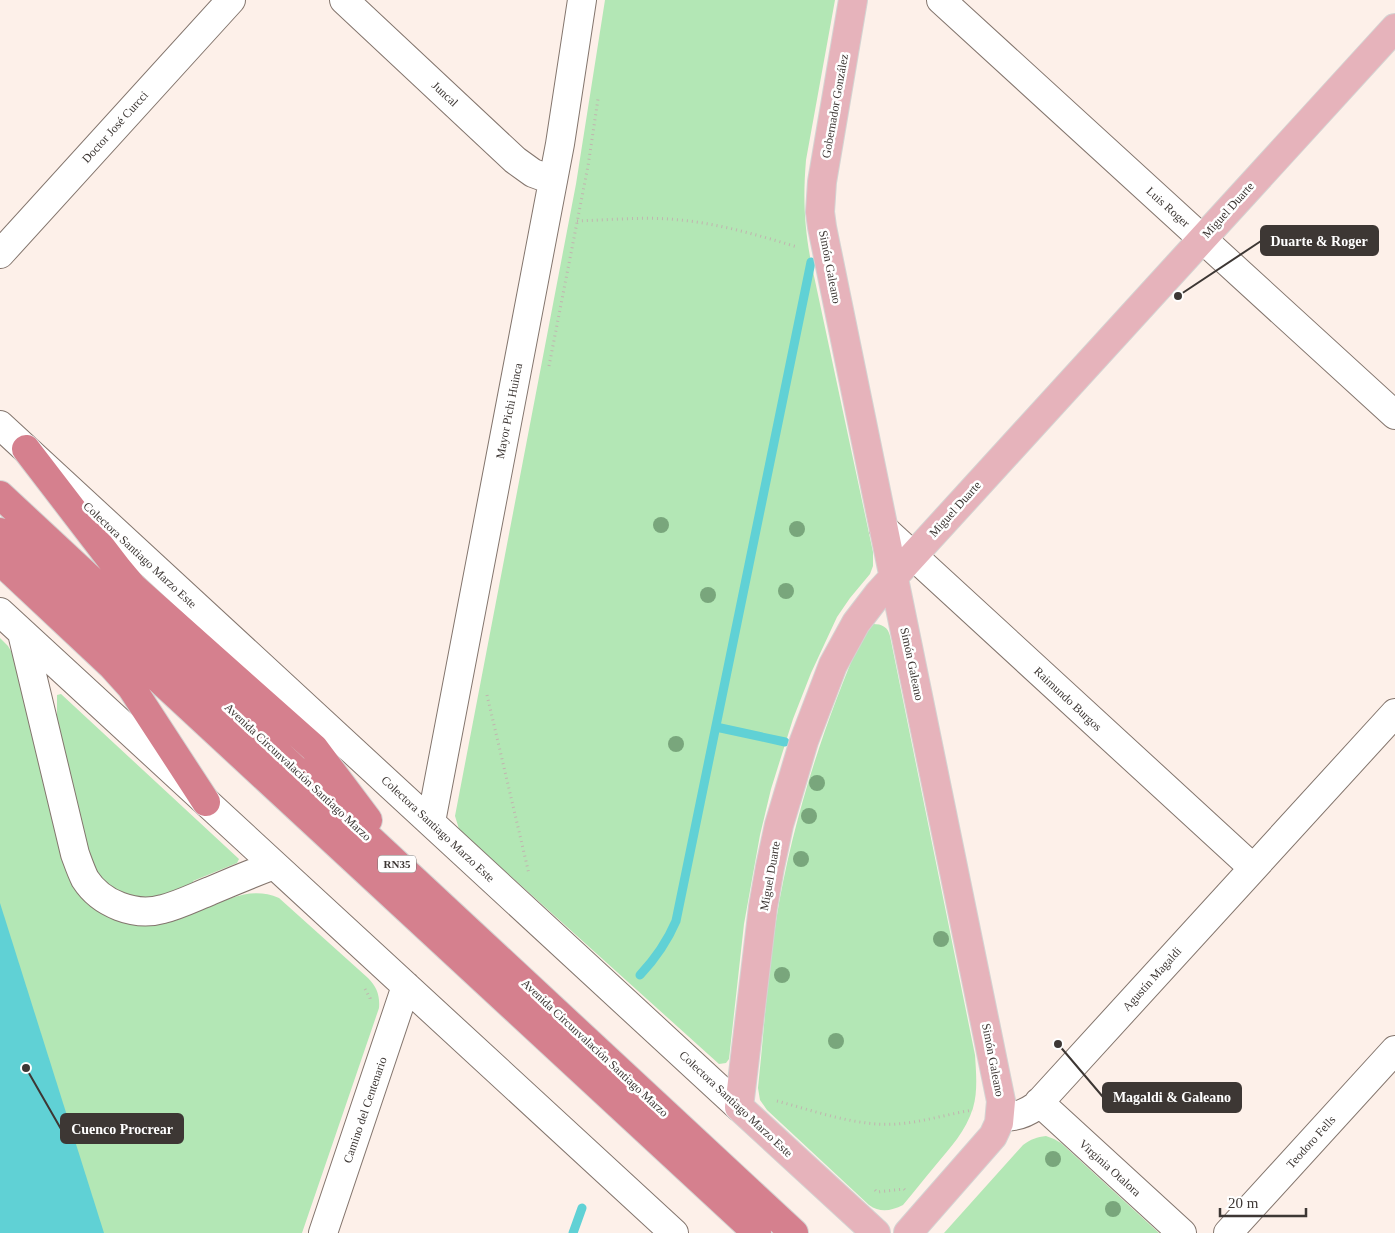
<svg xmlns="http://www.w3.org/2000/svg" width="1395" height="1233" font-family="Georgia,serif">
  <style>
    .green { fill: #b3e7b5 }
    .water { fill: #60d1d5 }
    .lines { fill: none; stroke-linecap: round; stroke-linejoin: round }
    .stream { stroke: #60d1d5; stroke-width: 9 }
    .minor-casing { stroke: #83756d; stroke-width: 30 }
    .major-casing { stroke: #d4d3d2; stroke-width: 30 }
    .highway-casing { stroke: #d4d3d2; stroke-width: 30 }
    .path { stroke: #c0b5af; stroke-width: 3; stroke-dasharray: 1 4; stroke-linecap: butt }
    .minor { stroke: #fff; stroke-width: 28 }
    .major { stroke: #e6b3bb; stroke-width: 28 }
    .highway { stroke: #d5808e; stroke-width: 28 }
    .tree { fill: #79a67c }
    .labels { text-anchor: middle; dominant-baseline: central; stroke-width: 5; stroke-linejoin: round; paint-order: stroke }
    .shield { fill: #fff; stroke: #777371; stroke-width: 1 }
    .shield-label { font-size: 11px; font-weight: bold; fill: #3d3734 }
    .street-label { font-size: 12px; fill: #3d3734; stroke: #fff }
    .leader { fill: none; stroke: #3d3734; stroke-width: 2 }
    .callout-dot { fill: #3d3734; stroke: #fff; stroke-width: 2 }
    .callout { fill: #3d3734; stroke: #3d3734; stroke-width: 2 }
    .callout-label { font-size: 14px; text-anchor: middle; font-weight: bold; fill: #fff }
  </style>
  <rect width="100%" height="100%" fill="#fdf0e9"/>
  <path class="green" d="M605,0H835L806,160C803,197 804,225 811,262L873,552V566L870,574L850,598L837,617L811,673L793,719L771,789L760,835L744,924L729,1059L726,1063L719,1064L465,835L459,829L455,816L576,184Z
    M873,624C882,624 888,627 890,636L975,1055C976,1072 978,1091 973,1108C966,1131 950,1148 935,1166C924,1179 914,1192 903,1205C891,1211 880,1213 869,1205L767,1110L760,1100L758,1088C764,1033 767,976 776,921C792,822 823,726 863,634L869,626Z
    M0,638L8,646L15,658L31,721L57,717V695L61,694L239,859L237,863L193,881L209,907C232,897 254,887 279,898L368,978C377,987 380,996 379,1008L302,1233H0Z
    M1046,1136L1054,1139L1061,1143L1159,1233H944L1023,1145C1031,1139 1037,1137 1046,1136Z"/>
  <path class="water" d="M0,903L104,1233H0Z"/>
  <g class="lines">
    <path class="stream" d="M716,727L785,742
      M640,975C656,958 667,942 676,921L811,262
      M573,1233L582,1208"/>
    <defs>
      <path id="minor" d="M344,0L515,160L533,173L552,180
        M941,0L1395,415
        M0,254L231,0
        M0,425L739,1107
        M884,529L1253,868
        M0,612L674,1233
        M22,633L75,854C78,862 81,871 85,879C101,904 135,917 163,909C179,905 195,897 210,891C231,882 253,873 274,865
        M431,822L560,144L582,0
        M1039,1102L1182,1233
        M1001,1116C1014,1118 1025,1114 1036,1106L1395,713
        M323,1233L406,986
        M1228,1233L1395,1050"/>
      <path id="major" d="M853,0L822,182L820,212L822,227L1001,1101L999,1123L993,1136L908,1233
        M876,1233L739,1107L763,907L770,867L779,825L804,741L833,665L856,623L879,593L1395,28"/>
      <path id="highway" d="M26,449L118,569L133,587L314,748L368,820
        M0,495L794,1233
        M0,532L757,1233
        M0,561L112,666L131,687L206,802"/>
    </defs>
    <use href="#minor" class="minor-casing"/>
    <use href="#major" class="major-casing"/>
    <use href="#highway" class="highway-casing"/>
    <path class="path" d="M577,221C607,220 639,217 669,219C713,222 755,234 797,247
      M549,366L588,166L598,99
      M487,695L529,874
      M365,989L370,998V1001
      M777,1101C815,1111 858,1127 897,1124C923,1122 948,1114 973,1110
      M875,1190L877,1192L904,1189L906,1191"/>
    <use href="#minor" class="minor"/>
    <use href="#major" class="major"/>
    <use href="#highway" class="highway"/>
  </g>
  <g class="tree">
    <circle cx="661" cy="525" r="8"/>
    <circle cx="797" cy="529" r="8"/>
    <circle cx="786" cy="591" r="8"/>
    <circle cx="708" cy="595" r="8"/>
    <circle cx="676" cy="744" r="8"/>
    <circle cx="817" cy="783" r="8"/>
    <circle cx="809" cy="816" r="8"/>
    <circle cx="801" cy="859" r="8"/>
    <circle cx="941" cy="939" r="8"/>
    <circle cx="782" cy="975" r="8"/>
    <circle cx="836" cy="1041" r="8"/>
    <circle cx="1053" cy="1159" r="8"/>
    <circle cx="1113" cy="1209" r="8"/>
  </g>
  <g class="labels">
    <rect class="shield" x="378" y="855.5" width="38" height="17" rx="4"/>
    <g class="shield-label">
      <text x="397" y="864">RN35</text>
    </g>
    <g class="street-label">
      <text transform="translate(445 94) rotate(43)">Juncal</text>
      <text transform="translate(835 106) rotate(-80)">Gobernador González</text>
      <text transform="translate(115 127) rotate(-48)">Doctor José Curcci</text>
      <text transform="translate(1168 207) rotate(42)">Luis Roger</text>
      <text transform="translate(1228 210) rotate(-48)">Miguel Duarte</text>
      <text transform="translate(830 267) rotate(79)">Simón Galeano</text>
      <text transform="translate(509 411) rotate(-79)">Mayor Pichi Huinca</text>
      <text transform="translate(955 509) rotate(-48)">Miguel Duarte</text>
      <text transform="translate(140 555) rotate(43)">Colectora Santiago Marzo Este</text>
      <text transform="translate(912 664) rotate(78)">Simón Galeano</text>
      <text transform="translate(1068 699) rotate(43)">Raimundo Burgos</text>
      <text transform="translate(298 772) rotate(43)">Avenida Circunvalación Santiago Marzo</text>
      <text transform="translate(438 829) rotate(43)">Colectora Santiago Marzo Este</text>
      <text transform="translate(770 876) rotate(-80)">Miguel Duarte</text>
      <text transform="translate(1152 979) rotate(-48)">Agustín Magaldi</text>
      <text transform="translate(595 1048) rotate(43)">Avenida Circunvalación Santiago Marzo</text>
      <text transform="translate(993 1060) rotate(79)">Simón Galeano</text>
      <text transform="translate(736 1104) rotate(43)">Colectora Santiago Marzo Este</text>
      <text transform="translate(365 1110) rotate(-71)">Camino del Centenario</text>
      <text transform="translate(1311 1142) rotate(-48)">Teodoro Fells</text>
      <text transform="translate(1110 1168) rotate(42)">Virginia Otalora</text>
    </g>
  </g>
  <path class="leader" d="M1178 296L1261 241M1058 1044L1103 1097M26 1068L61 1129"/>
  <g class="callout-dot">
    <circle cx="1178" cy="296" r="5"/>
    <circle cx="1058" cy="1044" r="5"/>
    <circle cx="26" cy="1068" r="5"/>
  </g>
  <g class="callout">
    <rect x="1261" y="226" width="117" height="29" rx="5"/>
    <rect x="1103" y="1083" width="138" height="29" rx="5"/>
    <rect x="61" y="1114" width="122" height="29" rx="5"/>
  </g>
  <g class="callout-label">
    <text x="1319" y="246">Duarte &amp; Roger</text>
    <text x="1172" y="1102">Magaldi &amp; Galeano</text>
    <text x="122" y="1134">Cuenco Procrear</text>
  </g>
  <path d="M1220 1208v8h86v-8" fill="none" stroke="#3d3734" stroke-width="2.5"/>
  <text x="1228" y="1208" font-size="15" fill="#3d3734" stroke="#ffffff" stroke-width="4" paint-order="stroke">20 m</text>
</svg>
